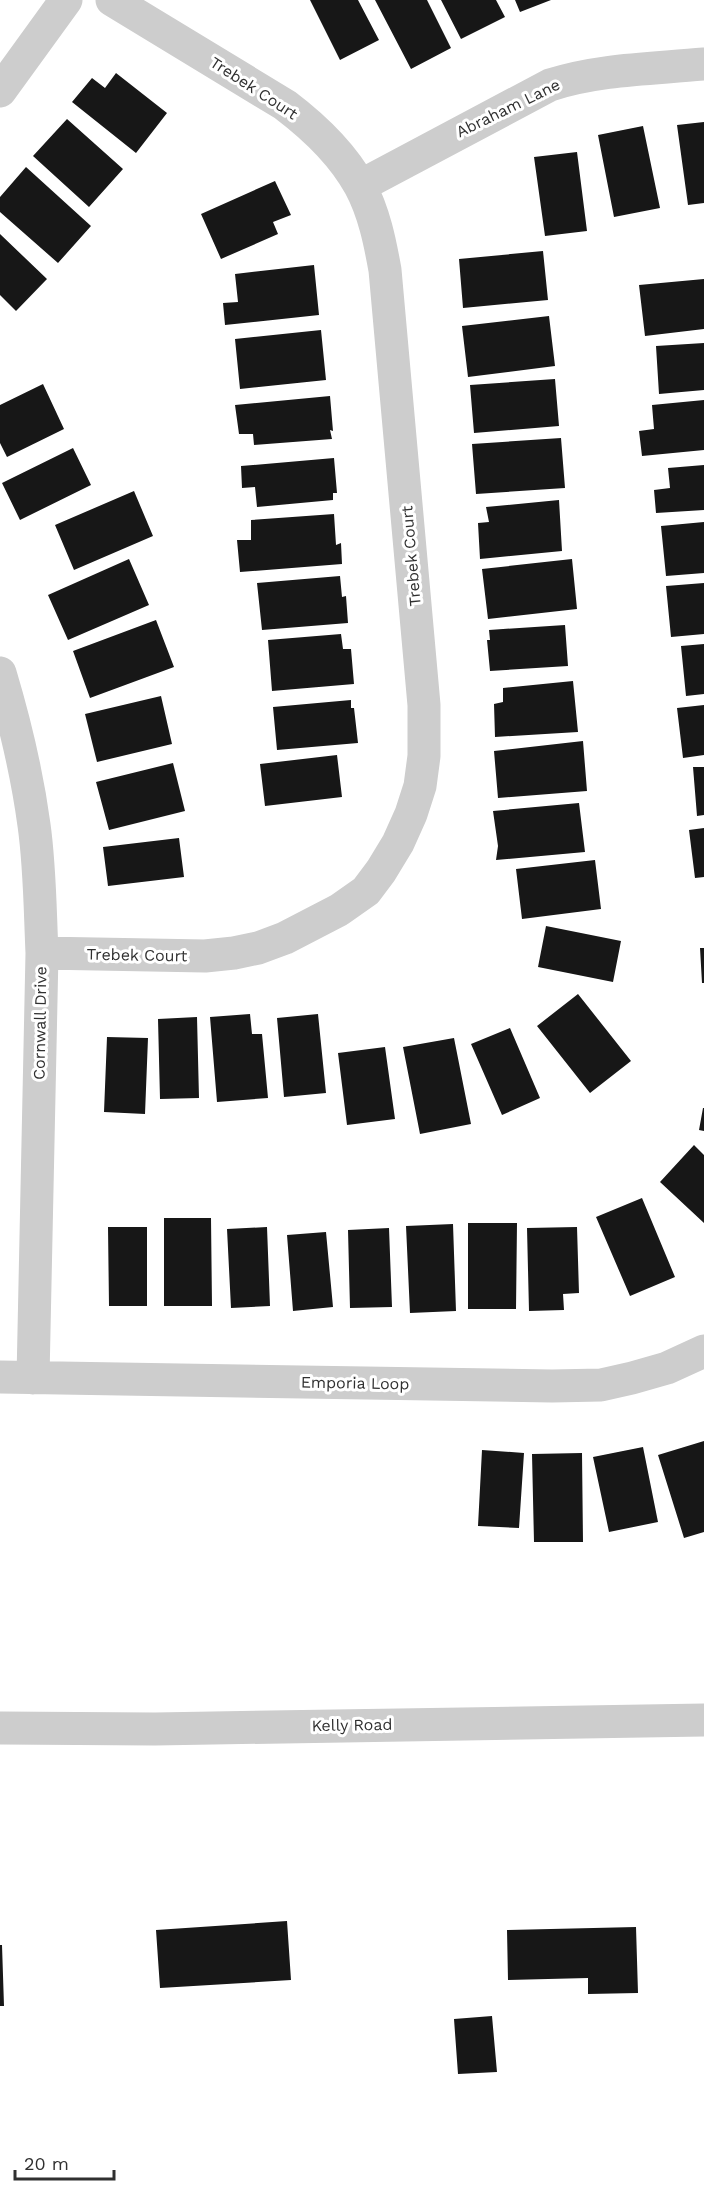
<svg xmlns="http://www.w3.org/2000/svg" width="704" height="2194" font-family="'Work Sans',sans-serif">
  <style>
    .building { fill: #171717 }
    .lines { fill: none; stroke-linecap: round; stroke-linejoin: round }
    .minor { stroke: #cdcdcd; stroke-width: 33 }
    .labels { text-anchor: middle; dominant-baseline: central; stroke-width: 6; stroke-linejoin: round; paint-order: stroke }
    .street-label { font-size: 16px; fill: #303030; stroke: #fff }
  </style>
  <rect width="100%" height="100%" fill="#fff"/>
  <path class="building" d="M310,0H358L379,40L340,60Z
    M375,0H427L451,48L411,69Z
    M441,0H496L505,17L461,39Z
    M515,0H551L520,12Z
    M116,73L167,113L136,153L72,102L92,78L105,88Z
    M67,119L123,169L89,207L33,156Z
    M704,122V203L688,205L677,125Z
    M643,126L660,208L614,217L598,135Z
    M577,152L587,231L545,236L534,157Z
    M26,167L91,226L58,263L0,212V197Z
    M275,181L291,215L273,222L278,234L221,259L201,214Z
    M0,234L47,279L16,311L0,295Z
    M543,251L548,300L463,308L459,259Z
    M314,265L319,315L225,325L223,303L238,302L235,274Z
    M704,279V329L645,336L639,285Z
    M549,316L555,366L468,377L462,326Z
    M321,330L326,380L240,389L235,339Z
    M704,343V390L659,394L656,346Z
    M555,379L559,426L474,433L470,385Z
    M43,384L64,429L7,457L0,443V405Z
    M330,396L333,431L330,430L332,439L254,445L253,434H239L235,405Z
    M704,400V450L642,456L639,431L654,429L652,405Z
    M561,438L565,488L476,494L472,444Z
    M73,448L91,485L20,520L2,483Z
    M334,458L337,493H333V500L257,507L255,487L242,488L241,466Z
    M704,465V510L656,513L654,490L670,488L668,468Z
    M134,491L153,536L74,570L55,525Z
    M559,500L562,551L480,559L478,523L489,522L486,507Z
    M334,514L336,545L341,543L342,564L240,572L237,540H251V520Z
    M704,522V573L666,576L661,526Z
    M129,559L149,605L68,640L48,595Z
    M572,559L577,609L488,619L482,569Z
    M340,576L342,597L346,596L348,623L262,630L257,583Z
    M704,583V634L671,637L666,586Z
    M156,620L174,667L90,698L73,651Z
    M565,625L568,666L490,671L487,640H490L489,630Z
    M341,634L343,649H351L354,684L272,691L268,640Z
    M704,644V694L686,696L681,646Z
    M573,681L578,732L495,737L494,704L503,702V688Z
    M161,696L172,744L97,762L85,714Z
    M351,700V708H354L358,743L277,750L273,707Z
    M704,705V755L683,758L677,708Z
    M583,741L587,791L498,798L494,751Z
    M337,755L342,797L265,806L260,764Z
    M173,763L185,811L109,830L96,782Z
    M693,767H704V815L697,816Z
    M579,803L585,852L496,860L498,846L493,811Z
    M704,828V877L695,878L689,830Z
    M179,838L184,877L108,886L103,847Z
    M595,860L601,909L522,919L516,869Z
    M546,926L621,941L613,982L538,967Z
    M700,948H704V983H702Z
    M578,994L631,1061L590,1093L537,1026Z
    M250,1014L252,1034H262L268,1098L217,1102L210,1017Z
    M318,1014L326,1093L284,1097L277,1018Z
    M197,1017L199,1098L160,1099L158,1019Z
    M510,1028L540,1098L502,1115L471,1044Z
    M107,1037L148,1038L145,1114L104,1112Z
    M454,1038L471,1124L420,1134L403,1047Z
    M385,1047L395,1119L347,1125L338,1053Z
    M703,1108H704V1131L699,1130Z
    M694,1145L704,1155V1223L660,1182Z
    M642,1198L675,1277L630,1296L596,1217Z
    M164,1218H211L212,1306H164Z
    M468,1223H517L516,1309H468Z
    M453,1224L456,1311L410,1313L406,1226Z
    M108,1227H147V1306H109Z
    M267,1227L270,1306L231,1308L227,1229Z
    M577,1227L579,1293L563,1294L564,1310L529,1311L527,1228Z
    M389,1228L392,1307L350,1308L348,1230Z
    M326,1232L333,1307L293,1311L287,1235Z
    M704,1441V1532L684,1538L658,1455Z
    M643,1447L658,1522L609,1532L593,1457Z
    M482,1450L524,1453L519,1528L478,1526Z
    M582,1453L583,1542H534L532,1454Z
    M287,1921L291,1980L160,1988L156,1930Z
    M636,1927L638,1993L588,1994V1978L508,1980L507,1930Z
    M0,1945H2L4,2006H0Z
    M492,2016L497,2072L458,2074L454,2019Z"/>
  <g class="lines">
    <path class="minor" d="M0,91L66,0
      M360,186L550,85C600,69 652,69 704,64
      M0,673C15,723 27,773 34,825C40,867 40,910 42,953L33,1378
      M42,953L205,956L234,953L258,948L285,938L339,910L366,891L381,871L398,843L411,814L420,786L424,756V705L385,270C380,242 374,212 360,186C342,153 314,127 285,105L112,0
      M0,1377L552,1386L601,1385L632,1378L667,1368L704,1351
      M0,1728L155,1729L704,1720"/>
  </g>
  <g class="labels">
    <g class="street-label">
      <text transform="translate(254 88) rotate(33)">Trebek Court</text>
      <text transform="translate(508 108) rotate(-26)">Abraham Lane</text>
      <text transform="translate(411 556) rotate(-95)">Trebek Court</text>
      <text transform="translate(137 955) rotate(1)">Trebek Court</text>
      <text transform="translate(40 1023) rotate(-89)">Cornwall Drive</text>
      <text transform="translate(355 1383) rotate(1)">Emporia Loop</text>
      <text transform="translate(352 1725) rotate(-1)">Kelly Road</text>
    </g>
  </g>
  <path d="M15 2170v9h99v-9" fill="none" stroke="#303030" stroke-width="3"/>
  <text x="24" y="2170" font-size="18" fill="#303030" stroke="#ffffff" stroke-width="4.5" paint-order="stroke">20 m</text>
</svg>
